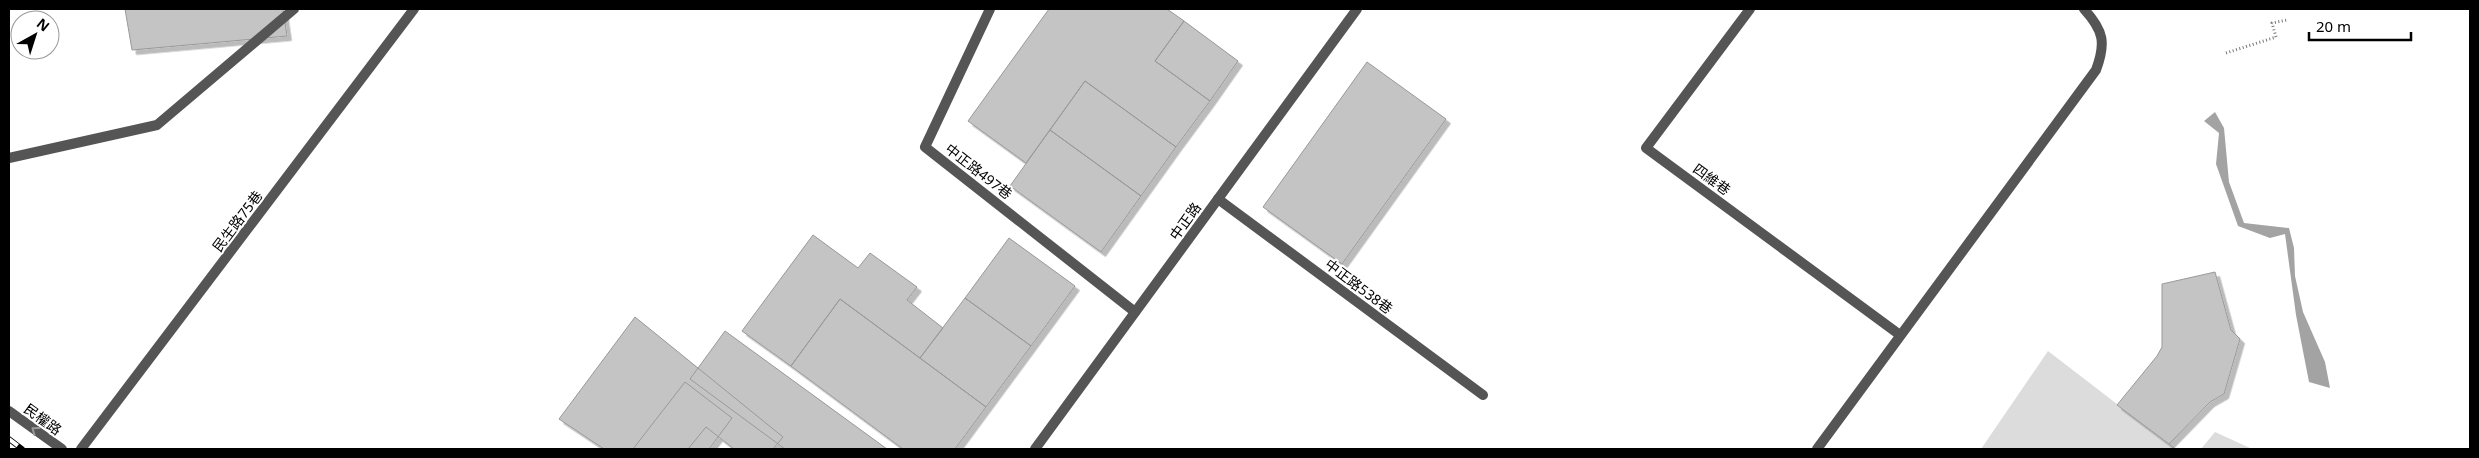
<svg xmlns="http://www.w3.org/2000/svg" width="2479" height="458" font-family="'Noto Sans','Noto Sans TC',sans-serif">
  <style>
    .green { fill: #dcdcdc }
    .water { fill: #a3a3a3 }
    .building { fill: #c4c4c4; stroke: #999; filter: url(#shadow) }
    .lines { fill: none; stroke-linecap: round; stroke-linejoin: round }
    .path { stroke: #777; stroke-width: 3; stroke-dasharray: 1 2.5; stroke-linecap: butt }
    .service { stroke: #555; stroke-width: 10 }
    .tertiary { stroke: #555; stroke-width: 10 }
    .rail-casing { stroke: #000; stroke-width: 5.5 }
    .rail { stroke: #fff; stroke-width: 4; stroke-dasharray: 11; stroke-linecap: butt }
    .oneway { stroke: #999 }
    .labels { text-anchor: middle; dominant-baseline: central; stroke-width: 4; stroke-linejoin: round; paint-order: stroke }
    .street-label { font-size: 14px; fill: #000; stroke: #fff }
  </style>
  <defs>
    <filter id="shadow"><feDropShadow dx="4.5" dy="4.5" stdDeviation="0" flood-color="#0004"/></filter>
  </defs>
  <rect width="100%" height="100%" fill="#fff"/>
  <path class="green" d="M2048,351L2169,444L2177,449H1981Z
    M2215,432L2250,448L2252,449H2201Z"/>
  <path class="water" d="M2215,112L2224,128L2229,182L2244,223L2289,228L2294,248L2295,276L2303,312L2325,362L2330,388L2309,382L2296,315L2285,234L2270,238L2238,226L2216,164L2219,133L2204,121Z"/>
  <path class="building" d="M125,9H283L287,36L132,50Z
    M1049,9H1167L1184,21L1155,61L1210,101L1176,147L1085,81L1026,163L968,121Z
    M1184,21L1238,61L1210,101L1155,61Z
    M1367,62L1446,119L1342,264L1263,207Z
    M1085,81L1176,147L1141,196L1050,130Z
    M1050,130L1141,196L1101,252L1010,186Z
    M813,235L858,268L870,253L917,287L907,300L943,328L920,358L840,299L791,366L742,331Z
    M1009,238L1075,286L1031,346L965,298Z
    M2215,272L2231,330L2240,339L2224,394L2210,402L2169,444L2117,405L2157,356L2162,347V284Z
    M965,298L1031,346L986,407L920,358Z
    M840,299L986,407L955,449H903L791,366Z
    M635,317L783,437L773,449H734L706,427L688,449H604L559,419Z
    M725,331L887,449H785L690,379Z
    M685,382L732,418L709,449H633Z"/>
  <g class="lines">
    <path class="path" d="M2226,53L2276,37L2272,23L2287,20"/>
    <path class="service" d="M990,9L925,147L1135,312
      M1750,9L1646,148L1900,335
      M9,158L157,125L294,9
      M1218,199L1483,395
      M9,411L62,449
      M81,449L414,9
      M1817,449L2096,70C2106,43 2104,31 2084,9"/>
    <path class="tertiary" d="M1035,449L1357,9"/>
    <defs>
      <path id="rail" d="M9,439L22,449"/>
    </defs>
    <use href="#rail" class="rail-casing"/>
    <use href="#rail" class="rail"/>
  </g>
  <defs><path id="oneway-chevron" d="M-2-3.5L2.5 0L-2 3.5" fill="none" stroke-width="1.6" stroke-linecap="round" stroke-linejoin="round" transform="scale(1.25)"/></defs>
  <use class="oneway" href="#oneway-chevron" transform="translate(35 430) rotate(-144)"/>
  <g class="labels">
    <g class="street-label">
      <text transform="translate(979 171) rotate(38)">中正路497巷</text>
      <text transform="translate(1712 179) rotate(36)">四維巷</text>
      <text transform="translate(237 221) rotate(-53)">民生路75巷</text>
      <text transform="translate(1185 221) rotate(-54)">中正路</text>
      <text transform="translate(1359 286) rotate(37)">中正路538巷</text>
      <text transform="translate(43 419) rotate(36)">民權路</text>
    </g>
  </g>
  <rect width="2479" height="458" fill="none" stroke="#000000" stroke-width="20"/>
  <g transform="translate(35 35) rotate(39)"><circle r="24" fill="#ffffff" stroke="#999999"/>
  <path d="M0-4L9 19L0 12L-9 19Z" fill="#000000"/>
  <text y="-8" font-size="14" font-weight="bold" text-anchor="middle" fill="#000000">N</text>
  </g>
  <path d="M2309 32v8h102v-8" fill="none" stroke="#000000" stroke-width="2.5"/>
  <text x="2316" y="32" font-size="15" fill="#000000" stroke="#ffffff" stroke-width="4" paint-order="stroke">20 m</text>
</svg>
